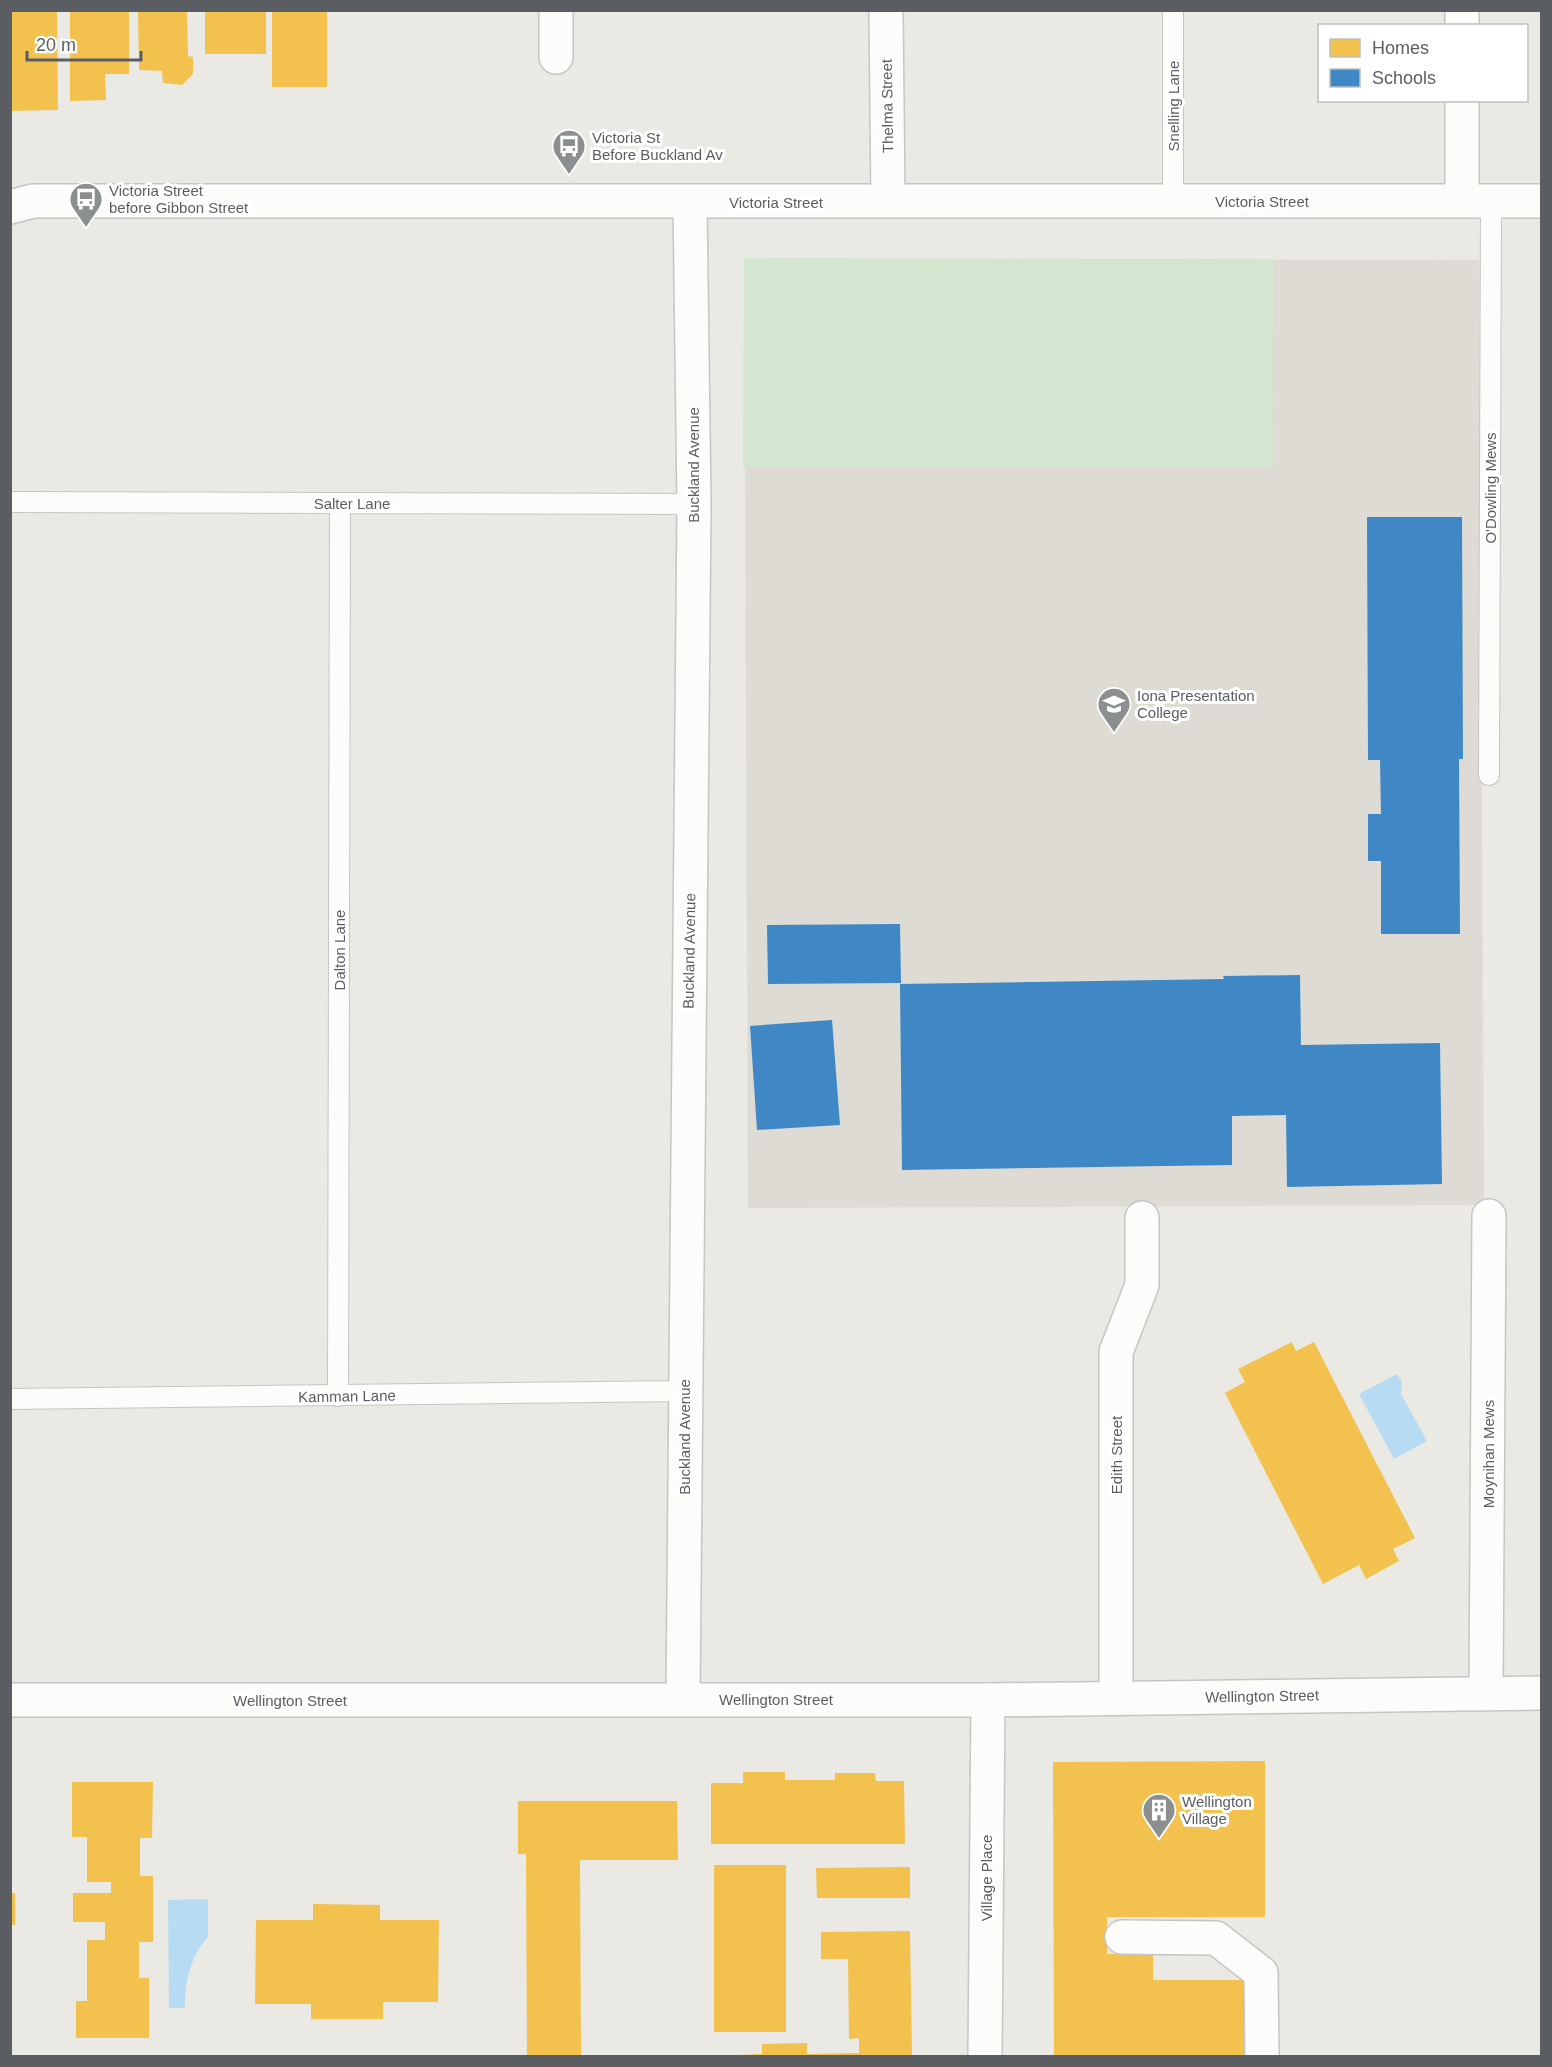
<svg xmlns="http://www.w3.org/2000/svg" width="1552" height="2067" font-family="Arial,sans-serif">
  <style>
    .education { fill: #dddbd4 }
    .green { fill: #d2e6d0 }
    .water { fill: #b8dbf4 }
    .homes { fill: #f2c14e }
    .schools { fill: #3f88c5 }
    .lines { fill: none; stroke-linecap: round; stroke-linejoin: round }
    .lane-casing { stroke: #c5c5c5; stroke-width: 22 }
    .street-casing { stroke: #c5c5c5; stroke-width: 36 }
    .secondary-casing { stroke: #c5c5c5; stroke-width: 36 }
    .lane { stroke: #fcfcfb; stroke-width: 20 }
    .street { stroke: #fcfcfb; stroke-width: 33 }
    .secondary { stroke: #fcfcfb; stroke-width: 33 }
    .labels { text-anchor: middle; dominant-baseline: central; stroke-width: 6; stroke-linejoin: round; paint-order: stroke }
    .street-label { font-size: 15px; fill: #5a5e62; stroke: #fff }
    .poi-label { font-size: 15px; fill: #5a5e62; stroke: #fff; text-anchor: start }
  </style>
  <rect width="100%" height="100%" fill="#eae9e4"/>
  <path class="education" d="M744,258L1479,260L1484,1205L748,1208Z"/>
  <path class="green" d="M744,258L1274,260L1273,468L743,467Z"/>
  <path class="water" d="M1397,1374L1402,1382L1401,1394L1427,1441L1394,1459L1359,1394Z
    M208,1899V1937C190,1957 185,1981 185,2008H169L168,1900Z"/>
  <path class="homes" d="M10,10H57L58,110L10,111Z
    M70,10H129V74H105L106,100L70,101Z
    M138,10H187L188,56L193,57V74L182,85L163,83L162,71L139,70Z
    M205,10H266V54H205Z
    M272,10H327V87H272Z
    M1292,1342L1296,1351L1314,1342L1415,1538L1393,1549L1399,1561L1366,1579L1359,1565L1323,1584L1225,1393L1245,1382L1238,1369Z
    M1265,1761V1917H1107V1954H1153V1980H1253L1254,2056H1054L1053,1762Z
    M743,1772H785V1780H835V1773H875L876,1781H904L905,1844H711V1783H743Z
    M72,1782H153L152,1838H140V1876H153V1942H139V1978H149V2038H76V2001H87V1940H105V1922H73V1893H111V1882H87V1837H72Z
    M518,1801H677L678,1860H580L581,2056H527L526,1854H518Z
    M714,1865H786V2032H714Z
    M910,1867V1898H817L816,1868Z
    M10,1893H15V1925H10Z
    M313,1904L380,1905V1920H439L438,2002H383V2019H311V2004H255L256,1920H313Z
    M910,1931L912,2056H715L762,2054V2044L807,2043V2054L859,2053V2038L849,2039L848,1959H821V1932Z"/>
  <path class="schools" d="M1367,517H1462L1463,759H1459L1460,934H1381V861H1368V814H1381L1380,760H1368Z
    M900,924L901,983L768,984L767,925Z
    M1300,975L1301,1045L1440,1043L1442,1184L1287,1187L1286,1115L1232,1116V1165L902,1170L900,984L1224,979L1223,976Z
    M832,1020L840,1125L757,1130L750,1026Z"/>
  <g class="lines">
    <defs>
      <path id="lane" d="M1173,10V201
        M10,502L694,504
        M1489,775L1491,201
        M338,1396L340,503
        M10,1399L684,1391"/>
      <path id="street" d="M886,10L888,201
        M1462,10V26
        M556,57V10
        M1462,100V200
        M10,207L33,201H1542
        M1486,1693L1489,1216
        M1116,1698V1352L1142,1285V1218
        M683,1699L694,504L690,202
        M1122,1937L1216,1938L1261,1973L1262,2056
        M985,2056L988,1700"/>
      <path id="secondary" d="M10,1700H988L1542,1693"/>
    </defs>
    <use href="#lane" class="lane-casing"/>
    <use href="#street" class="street-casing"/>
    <use href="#secondary" class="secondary-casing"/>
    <use href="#lane" class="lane"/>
    <use href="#street" class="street"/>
    <use href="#secondary" class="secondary"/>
  </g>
  <defs>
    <symbol id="bus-pin" viewBox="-11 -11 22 30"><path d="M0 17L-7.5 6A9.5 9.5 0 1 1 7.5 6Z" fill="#8c8f90" stroke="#fff"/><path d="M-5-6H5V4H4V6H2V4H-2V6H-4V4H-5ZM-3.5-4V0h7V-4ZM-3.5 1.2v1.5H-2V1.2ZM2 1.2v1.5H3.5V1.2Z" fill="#fff"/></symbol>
    <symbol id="school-pin" viewBox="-11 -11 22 30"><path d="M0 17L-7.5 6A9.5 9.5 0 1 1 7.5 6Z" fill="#8c8f90" stroke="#fff"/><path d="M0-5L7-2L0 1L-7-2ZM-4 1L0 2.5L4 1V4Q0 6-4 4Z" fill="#fff"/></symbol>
    <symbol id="building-pin" viewBox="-11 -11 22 30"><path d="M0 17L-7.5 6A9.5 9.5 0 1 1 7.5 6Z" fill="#8c8f90" stroke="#fff"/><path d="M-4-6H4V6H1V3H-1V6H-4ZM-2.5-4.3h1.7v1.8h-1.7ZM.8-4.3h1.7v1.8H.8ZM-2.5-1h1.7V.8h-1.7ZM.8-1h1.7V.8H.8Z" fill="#fff"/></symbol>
  </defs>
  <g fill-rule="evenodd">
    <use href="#bus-pin" x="550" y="127" width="38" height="52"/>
    <use href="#bus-pin" x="67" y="180" width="38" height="52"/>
    <use href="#school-pin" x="1095" y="685" width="38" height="52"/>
    <use href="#building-pin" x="1140" y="1791" width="38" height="52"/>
  </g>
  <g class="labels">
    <g class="street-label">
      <text transform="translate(887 106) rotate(-91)">Thelma Street</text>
      <text transform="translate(1173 106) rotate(-90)">Snelling Lane</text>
      <text x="1262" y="201">Victoria Street</text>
      <text x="776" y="202">Victoria Street</text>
      <text transform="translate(693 465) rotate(-90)">Buckland Avenue</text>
      <text transform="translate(1490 488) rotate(-90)">O'Dowling Mews</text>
      <text x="352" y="503">Salter Lane</text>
      <text transform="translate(339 950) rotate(-90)">Dalton Lane</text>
      <text transform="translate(689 951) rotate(-89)">Buckland Avenue</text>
      <text transform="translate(347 1396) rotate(-1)">Kamman Lane</text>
      <text transform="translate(684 1437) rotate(-90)">Buckland Avenue</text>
      <text transform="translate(1488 1454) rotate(-90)">Moynihan Mews</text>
      <text transform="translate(1116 1455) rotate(-90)">Edith Street</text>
      <text transform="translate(1262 1696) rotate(-1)">Wellington Street</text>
      <text x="776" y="1699">Wellington Street</text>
      <text x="290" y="1700">Wellington Street</text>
      <text transform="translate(986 1878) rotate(-90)">Village Place</text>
    </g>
    <g class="poi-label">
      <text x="592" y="137">Victoria St<tspan x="592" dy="17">Before Buckland Av</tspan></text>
      <text x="109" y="190">Victoria Street<tspan x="109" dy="17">before Gibbon Street</tspan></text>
      <text x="1137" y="695">Iona Presentation<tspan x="1137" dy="17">College</tspan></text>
      <text x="1182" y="1801">Wellington<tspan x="1182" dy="17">Village</tspan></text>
    </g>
  </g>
  <rect width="1552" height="2067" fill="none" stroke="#5a5e62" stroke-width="24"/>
  <rect x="1318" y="24" width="210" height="78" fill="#ffffff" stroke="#bdbfc0" stroke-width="1.5"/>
  <rect x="1330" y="39" width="30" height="18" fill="#f2c14e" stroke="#bdbfc0" stroke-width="1.5"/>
  <text x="1372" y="54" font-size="18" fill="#5a5e62">Homes</text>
  <rect x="1330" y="69" width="30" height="18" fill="#3f88c5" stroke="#bdbfc0" stroke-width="1.5"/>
  <text x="1372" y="84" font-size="18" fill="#5a5e62">Schools</text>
  <path d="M27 51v9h114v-9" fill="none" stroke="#5a5e62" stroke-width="3"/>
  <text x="36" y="51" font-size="18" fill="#5a5e62" stroke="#ffffff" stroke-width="4.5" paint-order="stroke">20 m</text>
</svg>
